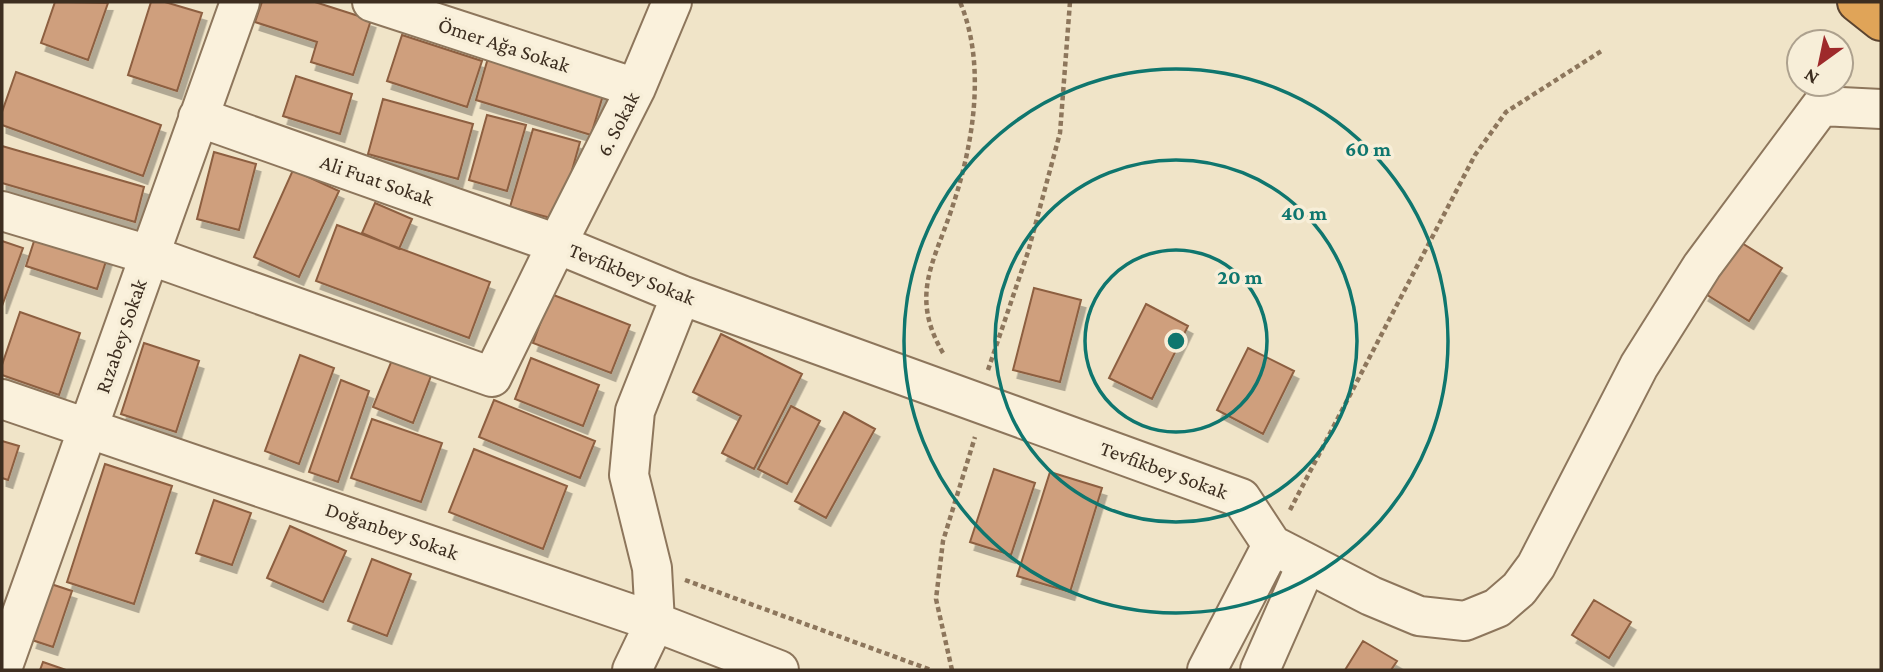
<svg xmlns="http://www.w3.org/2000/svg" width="1883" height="672" font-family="'Crimson Pro',serif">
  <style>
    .building { fill: #cf9f7d; stroke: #8d5f41; stroke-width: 2; filter: url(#shadow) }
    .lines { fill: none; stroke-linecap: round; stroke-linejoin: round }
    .minor-casing { stroke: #8d765c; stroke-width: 42 }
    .highway-casing { stroke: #5b4430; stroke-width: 42 }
    .path { stroke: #8d765c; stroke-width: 4.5; stroke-dasharray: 5 3.5; stroke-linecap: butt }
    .minor { stroke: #faf1dc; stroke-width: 38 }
    .highway { stroke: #e0a458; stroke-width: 38 }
    .ring { fill: none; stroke: #0f766e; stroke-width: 3.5 }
    .labels { text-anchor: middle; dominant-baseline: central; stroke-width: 7; stroke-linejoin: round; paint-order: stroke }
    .street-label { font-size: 21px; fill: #3d2e20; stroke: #f7eed8 }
    .centre { fill: #0f766e; stroke: #f7eed8; stroke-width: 3.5 }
    .ring-label { font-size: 21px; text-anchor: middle; font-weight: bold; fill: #0f766e; stroke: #f7eed8; stroke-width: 7; stroke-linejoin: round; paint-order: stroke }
  </style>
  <defs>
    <filter id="shadow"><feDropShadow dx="4.5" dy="8" stdDeviation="0" flood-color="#0004"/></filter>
  </defs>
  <rect width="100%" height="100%" fill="#f0e4c8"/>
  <path class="building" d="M55,2L108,3L88,60L41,43Z
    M151,2H165L202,13L177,91L128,75Z
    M262,2H315L371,20L353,75L311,62L317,42L255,22Z
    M402,35L482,61L467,107L387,81Z
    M488,58L604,92L591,135L476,100Z
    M16,72L161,125L143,176L2,125V112Z
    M296,76L352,94L340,134L283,116Z
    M383,99L473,124L458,179L368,154Z
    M487,115L526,125L507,191L469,180Z
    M533,129L580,142L558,220L510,207Z
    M2,146L144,187L135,222L2,183Z
    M214,152L256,164L239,230L197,219Z
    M293,170L339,191L299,277L254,257Z
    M375,203L412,219L399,249L362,233Z
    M337,225L490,282L469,338L316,281Z
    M36,235L107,258L97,289L26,266Z
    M1737,240L1782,268L1749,321L1704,293Z
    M2,241L23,248L2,306Z
    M1034,288L1081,300L1060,382L1013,370Z
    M551,294L630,325L611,373L533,343Z
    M1146,304L1188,326L1152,399L1109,378Z
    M20,312L80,333L59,395L2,375V365Z
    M721,334L802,374L754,469L722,453L741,416L693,392Z
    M144,343L199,361L176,432L121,414Z
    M1248,348L1294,371L1263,434L1217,410Z
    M300,355L334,368L299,464L265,451Z
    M531,358L599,385L583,426L515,399Z
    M392,360L431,376L413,423L373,407Z
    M341,380L369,391L338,482L309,472Z
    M494,400L595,441L580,478L479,437Z
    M791,406L820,421L787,484L758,469Z
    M844,412L875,429L826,518L795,501Z
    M372,419L442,443L421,502L351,478Z
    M2,441L19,446L8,480L2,478Z
    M474,449L567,486L543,549L449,512Z
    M105,464L172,486L134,604L67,582Z
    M994,469L1035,483L1011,555L970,542Z
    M1050,472L1102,488L1070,592L1017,576Z
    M214,500L251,513L232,565L196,553Z
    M290,526L346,551L323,602L267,578Z
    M372,559L411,574L387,636L348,621Z
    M51,584L72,591L53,647L32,640Z
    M1594,600L1631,622L1609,658L1572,635Z
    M1363,641L1397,661L1391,670H1345Z
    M43,662L66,670H40Z"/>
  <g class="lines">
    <defs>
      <path id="minor" d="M372,2L636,88
        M198,117L557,244L636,88L672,2
        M2,211L149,255L492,377L557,244L681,295L1241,498L1272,545L1371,596L1419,616L1465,621L1497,608L1519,589L1536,566L1639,366L1702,266L1821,106L1881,109
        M2,399L655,622L779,670
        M2,669L240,2
        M632,670L655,622L652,568L629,475L635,411L681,295
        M1207,670L1272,545
        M1260,670L1307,563"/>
      <path id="highway" d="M1857,2L1881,21"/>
    </defs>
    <use href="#minor" class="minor-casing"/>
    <use href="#highway" class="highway-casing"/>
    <path class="path" d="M943,353C910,297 933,264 951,211C973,147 987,66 960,2
      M988,370L1028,252L1060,133L1070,2
      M1290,510L1475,155L1506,112L1603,50
      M685,580L931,670
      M952,670L936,599L943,541L975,437"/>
    <use href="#minor" class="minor"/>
    <use href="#highway" class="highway"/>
  </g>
  <g class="ring">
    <circle cx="1176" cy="341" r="91"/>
    <circle cx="1176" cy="341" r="181"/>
    <circle cx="1176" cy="341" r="272"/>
  </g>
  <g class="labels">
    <g class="street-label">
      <text transform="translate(504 45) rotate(18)">Ömer Ağa Sokak</text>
      <text transform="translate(618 124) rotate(-63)">6. Sokak</text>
      <text transform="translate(377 180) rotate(19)">Ali Fuat Sokak</text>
      <text transform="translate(632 274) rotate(22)">Tevfikbey Sokak</text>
      <text transform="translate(121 336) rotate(-71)">Rızabey Sokak</text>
      <text transform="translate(1164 470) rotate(20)">Tevfikbey Sokak</text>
      <text transform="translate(392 531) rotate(19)">Doğanbey Sokak</text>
    </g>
  </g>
  <circle cx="1176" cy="341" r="10" class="centre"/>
  <g class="ring-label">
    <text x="1368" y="156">60 m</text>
    <text x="1304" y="220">40 m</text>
    <text x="1240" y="284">20 m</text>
  </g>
  <rect width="1883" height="672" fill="none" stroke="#3d2e20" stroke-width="7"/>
  <g transform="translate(1820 63) rotate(213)"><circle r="33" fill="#f7eed8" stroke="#ada18e" stroke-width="2"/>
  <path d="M0-5L12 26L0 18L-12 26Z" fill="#9e2a2b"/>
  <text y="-10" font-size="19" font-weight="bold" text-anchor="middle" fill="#3d2e20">N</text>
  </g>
</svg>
